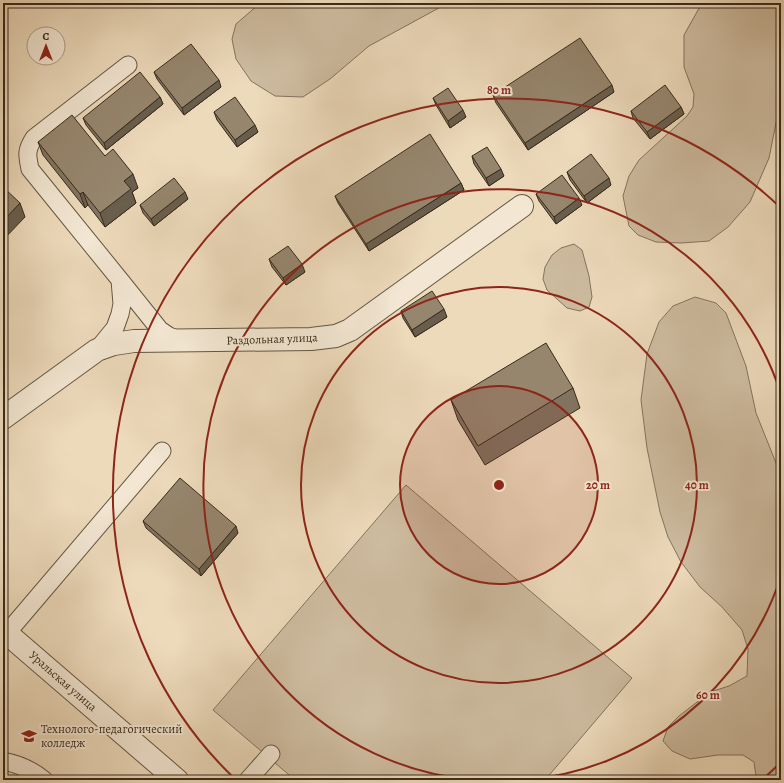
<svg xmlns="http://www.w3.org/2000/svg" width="784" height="783" font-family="Alegreya,serif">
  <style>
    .green { fill: #cebca0; stroke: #83745e }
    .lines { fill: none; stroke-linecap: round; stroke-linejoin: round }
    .lane-casing { stroke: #655743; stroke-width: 19 }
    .street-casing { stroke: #655743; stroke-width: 24 }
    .lane { stroke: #f3e7d3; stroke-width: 17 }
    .street { stroke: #f3e7d3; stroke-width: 22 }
    .wall { fill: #81735f; stroke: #382b1b }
    .shaded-wall { fill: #695e4d; stroke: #382b1b }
    .building { fill: #96866e; stroke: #382b1b }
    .ring { fill: none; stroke: #8f2418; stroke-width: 2 }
    .labels { text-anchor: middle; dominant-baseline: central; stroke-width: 4; stroke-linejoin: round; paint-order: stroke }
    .street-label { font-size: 12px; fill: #382b1b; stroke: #f3e7d3 }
    .poi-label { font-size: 12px; fill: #382b1b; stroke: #f3e7d3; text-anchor: start }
    .centre { fill: #8f2418; stroke: #f3e7d3; stroke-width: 2 }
    .ring-label { font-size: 12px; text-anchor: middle; font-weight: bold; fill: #8f2418; stroke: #f3e7d3; stroke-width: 4; stroke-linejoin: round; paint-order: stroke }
  </style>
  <rect width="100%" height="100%" fill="#eddabb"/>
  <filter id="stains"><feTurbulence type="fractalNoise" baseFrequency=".005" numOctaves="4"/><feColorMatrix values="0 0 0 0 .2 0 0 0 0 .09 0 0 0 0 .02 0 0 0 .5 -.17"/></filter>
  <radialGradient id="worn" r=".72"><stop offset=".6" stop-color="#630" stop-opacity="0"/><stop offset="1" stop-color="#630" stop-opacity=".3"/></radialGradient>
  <path class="green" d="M263,3H448L369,46L330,79L303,97L275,96L251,81L236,59L232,39L236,24L259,4Z
    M702,3H781V113L777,118L769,158L750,202L728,227L709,241L681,243L656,242L638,235L629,226L623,196L629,176L639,160L687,116L693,107L694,94L684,67V35Z
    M574,244L582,250L589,276L592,297L589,307L580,311L567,308L547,290L543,279L545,267L552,255L561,248Z
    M695,297L716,303L726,313L746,366L756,413L778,468L781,471V780H753L756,776L754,762L743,755H718L690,759L672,751L663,741L668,727L679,716L710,692L729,686L747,676L748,649L742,630L722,607L700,587L681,562L668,537L660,512L647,448L641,400L647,354L659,322L673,306Z
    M406,485L632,678L545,780H295L213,710Z"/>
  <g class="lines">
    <defs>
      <path id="lane" d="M120,280L160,330L169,336L179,340
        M97,350L115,328L120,314L122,304L120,280L30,169C27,155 26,150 34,138L128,65
        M7,633L162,451
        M3,761C19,764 31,769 44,780
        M248,780L271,754"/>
      <path id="street" d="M3,418L97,350L114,344L134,341L311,339L336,336L350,330L522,206
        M3,630L177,780"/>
    </defs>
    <use href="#lane" class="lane-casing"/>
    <use href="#street" class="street-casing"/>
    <use href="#lane" class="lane"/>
    <use href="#street" class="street"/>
  </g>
  <path class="wall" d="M154,72L221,87L184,115L157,79Z
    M614,92L528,150L496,103L493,95Z
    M160,97L163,104L106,150L86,125L83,118Z
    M433,98L466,117L450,128L436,105Z
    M681,107L684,114L650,139L633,118L631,111Z
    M214,112L258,132L237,147L217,120Z
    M38,142L105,156L138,188L132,192L136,203L105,227L88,205L85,208L43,155Z
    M472,156L504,176L489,186L474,164Z
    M567,172L611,185L587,203L570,180Z
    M461,183L464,190L369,251L338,203L335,196Z
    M536,194L582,205L556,224L539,201Z
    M188,199L154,226L143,213L140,205Z
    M269,259L305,272L286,285L272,267Z
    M401,311L447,317L415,337L403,318Z
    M573,388L580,408L485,465L458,420L451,400Z
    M143,521L238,533L201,576L146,528Z"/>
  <path class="shaded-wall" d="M219,80L221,87L184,115L182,108Z
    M612,85L614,92L528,150L525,143Z
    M160,97L163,104L106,150L104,143Z
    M681,107L684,114L650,139L647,132Z
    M463,110L466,117L450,128L448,121Z
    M255,125L258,132L237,147L235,140Z
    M501,169L504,176L489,186L486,178Z
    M133,174L138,188L132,192L136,203L105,227L100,213L124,181Z
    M609,178L611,185L587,203L584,196Z
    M461,183L464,190L369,251L366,244Z
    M83,192L88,205L85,208L80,194Z
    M185,192L188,199L154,226L151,219Z
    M579,198L582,205L556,224L554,217Z
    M20,203L25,217L3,240V221Z
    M302,264L305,272L286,285L283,278Z
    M444,309L447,317L415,337L412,330Z
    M236,526L238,533L201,576L199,569Z"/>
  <path class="building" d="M580,38L612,85L525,143L493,95Z
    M191,44L219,80L182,108L154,72Z
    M140,72L160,97L104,143L83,118Z
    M665,85L681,107L647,132L631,111Z
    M448,88L463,110L448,121L433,98Z
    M235,97L255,125L235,140L214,112Z
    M72,115L105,156L113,149L133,174L124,181L131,189L100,213L83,192L80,194L38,142Z
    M430,134L461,183L366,244L335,196Z
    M487,147L501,169L486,178L472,156Z
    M591,154L609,178L584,196L567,172Z
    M562,175L579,198L554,217L536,194Z
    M174,178L185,192L151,219L140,205Z
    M3,187L20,203L3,221Z
    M288,246L302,264L283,278L269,259Z
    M432,291L444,309L412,330L401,311Z
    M546,343L573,388L478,446L451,400Z
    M180,478L236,526L199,569L143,521Z"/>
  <circle cx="499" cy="485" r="99" fill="#8f2418" fill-opacity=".12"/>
  <g class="ring">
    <circle cx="499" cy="485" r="99"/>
    <circle cx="499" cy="485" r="198"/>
    <path d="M781 576A296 296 0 0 1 525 780M473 780A296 296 0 1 1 781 394"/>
    <path d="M781 762A395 395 0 0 1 763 779M235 779A395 395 0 1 1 781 208"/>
  </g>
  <defs>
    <symbol id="university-bare" viewBox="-9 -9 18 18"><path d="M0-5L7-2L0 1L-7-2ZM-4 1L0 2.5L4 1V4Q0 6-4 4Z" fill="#8f2418" stroke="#f3e7d3" stroke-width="2.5" paint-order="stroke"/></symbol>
  </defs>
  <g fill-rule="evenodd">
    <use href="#university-bare" x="18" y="725" width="22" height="22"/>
  </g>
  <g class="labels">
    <g class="street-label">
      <text transform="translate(272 339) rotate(-2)">Раздольная улица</text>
      <text transform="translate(63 681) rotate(41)">Уральская улица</text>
    </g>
    <g class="poi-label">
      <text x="41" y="729">Технолого-педагогический<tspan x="41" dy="14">колледж</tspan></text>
    </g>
  </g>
  <circle cx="499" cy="485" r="6" class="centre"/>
  <g class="ring-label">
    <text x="499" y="94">80 m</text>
    <text x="598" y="489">20 m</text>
    <text x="697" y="489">40 m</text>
    <text x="708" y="699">60 m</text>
  </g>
  <rect width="784" height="783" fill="none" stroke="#eddabb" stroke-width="16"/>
  <rect x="4" y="4" width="776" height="775" fill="none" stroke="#382b1b" stroke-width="2"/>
  <rect x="8" y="8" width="768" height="767" fill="none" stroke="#382b1b"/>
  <g transform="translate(46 46)"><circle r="19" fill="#f3e7d3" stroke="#a89c89"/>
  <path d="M0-3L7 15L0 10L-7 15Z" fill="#8f2418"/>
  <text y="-6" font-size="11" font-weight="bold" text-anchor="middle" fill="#382b1b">С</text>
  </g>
  <rect width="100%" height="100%" filter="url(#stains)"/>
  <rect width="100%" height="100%" fill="url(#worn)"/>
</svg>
